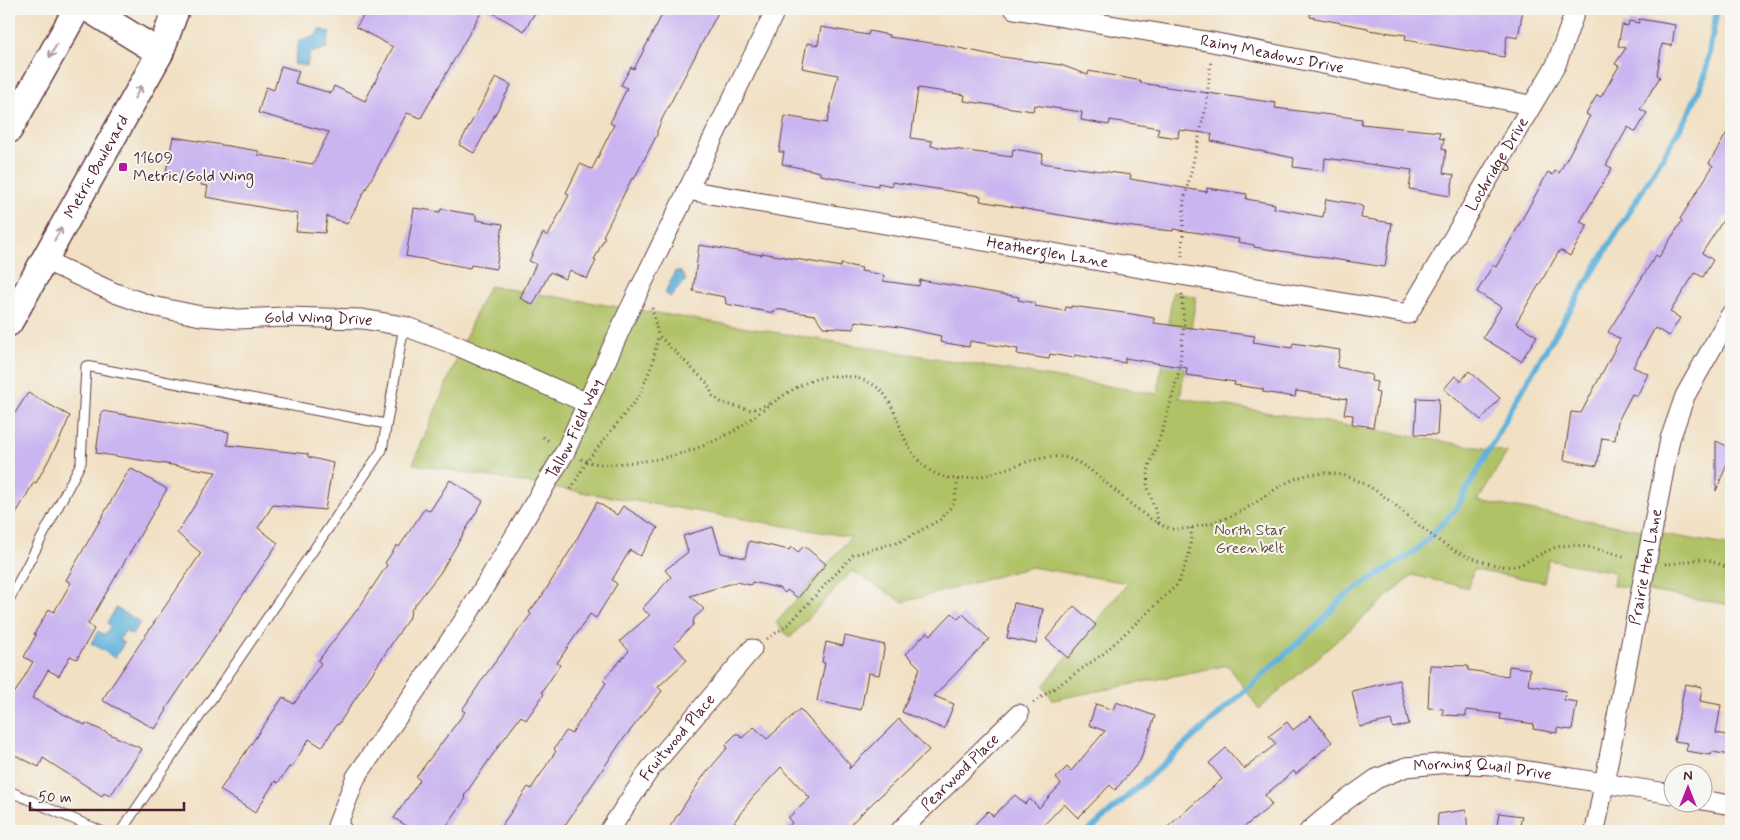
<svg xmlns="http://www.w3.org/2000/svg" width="1740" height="840" font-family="Mynerve,sans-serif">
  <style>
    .green { fill: #b0c266; stroke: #7d7048 }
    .water { fill: #60b2db; stroke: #556883 }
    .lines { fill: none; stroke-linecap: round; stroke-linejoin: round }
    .stream { stroke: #60b2db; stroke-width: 6 }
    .building { fill: #cab5f0 }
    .lane-casing { stroke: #633c42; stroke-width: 11 }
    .street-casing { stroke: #633c42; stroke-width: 21 }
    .secondary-casing { stroke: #633c42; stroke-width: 29 }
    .path { stroke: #633c42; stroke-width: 3; stroke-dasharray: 1 4; stroke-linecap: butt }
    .lane { stroke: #fff; stroke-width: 9 }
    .street { stroke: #fff; stroke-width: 19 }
    .secondary { stroke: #fff; stroke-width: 26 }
    .oneway { stroke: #ae9aa0 }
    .poi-dot { fill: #b5179e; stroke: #f6f6f2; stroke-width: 2 }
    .labels { text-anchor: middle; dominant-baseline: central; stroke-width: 4; stroke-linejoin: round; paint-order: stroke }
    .street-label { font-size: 16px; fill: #4a1f2b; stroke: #f6f6f2 }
    .poi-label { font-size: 16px; fill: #4a1f2b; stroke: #f6f6f2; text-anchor: start }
    .park-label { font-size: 16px; fill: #69503d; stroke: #f6f6f2 }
  </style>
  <rect width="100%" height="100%" fill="#f6f6f2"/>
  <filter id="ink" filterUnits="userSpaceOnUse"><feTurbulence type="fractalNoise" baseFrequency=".02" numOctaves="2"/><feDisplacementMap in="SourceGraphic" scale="10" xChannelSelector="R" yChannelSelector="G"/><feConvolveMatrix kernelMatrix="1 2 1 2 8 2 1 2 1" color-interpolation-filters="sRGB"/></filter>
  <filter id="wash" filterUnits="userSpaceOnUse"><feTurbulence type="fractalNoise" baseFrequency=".0096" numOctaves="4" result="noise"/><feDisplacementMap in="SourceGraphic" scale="20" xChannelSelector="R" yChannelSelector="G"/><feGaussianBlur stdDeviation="1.12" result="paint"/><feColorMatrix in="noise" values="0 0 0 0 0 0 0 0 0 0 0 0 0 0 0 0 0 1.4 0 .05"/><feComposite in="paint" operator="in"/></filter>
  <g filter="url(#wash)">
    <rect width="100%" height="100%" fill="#f1e0c3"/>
    <path class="green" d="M489,286L1157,394L1173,292L1196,297L1180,398L1507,452L1478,501L1731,546V605L1613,585L1615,572L1548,560L1544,582L1473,570L1469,588L1412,575L1259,709L1228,665L1053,700L1043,686L1128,583L1031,567L903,602L852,571L790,638L776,623L851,537L413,464L477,310Z"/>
    <path class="water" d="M319,29L330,32L326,49L310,53L307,66L294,64L299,41L316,36Z
      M675,271L681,272L686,280L670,297L665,293Z
      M116,608L140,622L132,635L125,631L119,640L124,643L115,658L91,643L98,631L105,635L110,626L107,623Z"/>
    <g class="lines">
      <path class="stream" d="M1089,831L1321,622L1342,598L1418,549L1456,509L1533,371L1688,115L1705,76L1717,9"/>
    </g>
    <g id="blocks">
      <path class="building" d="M368,9H483L421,118L407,113L347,224L327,216L325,233L296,231L298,214L206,197L208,186L201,185V182L165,176L173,137L259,151L258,155L313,164L329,132L258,113L266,87L274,90L281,66L299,71L295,83L331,93L334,86L365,101L393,47L356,27Z
        M486,9H537L524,31Z
        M665,9H720L663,117L657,131V135L634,179L632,178L603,236L605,237L594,260L596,261L587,279L570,270L565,279L550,272L533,305L520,298L536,264L529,261L543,233L548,236L569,195L566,193L580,164L592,169L614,125L610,123L627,88L621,85L631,67L634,69Z
        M1311,9H1523L1518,38L1507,36L1504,57L1405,40L1406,35L1368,30V28L1310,17Z
        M1639,19L1675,25L1672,46L1662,44L1657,75L1660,77L1640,109L1647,113L1636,132L1628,127L1606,165L1612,168L1580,222L1588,225L1570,256L1560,250L1516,323L1537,336L1521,361L1483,338L1501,307L1477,292L1493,265L1496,267L1548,172L1553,175L1555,171L1559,173L1590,116L1586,114L1597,95L1601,97L1619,66L1615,64L1626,48L1618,46L1622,25L1628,26L1629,21L1639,23Z
        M821,27L868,35L869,31L889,35V37L945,45L1002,57L1061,65L1088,75L1089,71L1141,81L1140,83L1276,103L1275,108L1362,119L1361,124L1440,132L1439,138L1444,139L1442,149L1446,150L1443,173L1454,175L1450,196L1409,189L1412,170L1325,158L1324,171L1293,167L1294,158L1211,141L1212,134L1179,130L1178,138L1157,135L1159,128L1110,120L1109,125L1081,120L1082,112L1034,105L1033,111L964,101L965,95L918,88L911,138L932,141L931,146L1012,157L1013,149L1043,154L1041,163L1131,175L1130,179L1207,192V188L1247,194L1246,199L1275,204L1274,208L1323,217L1326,199L1357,204L1363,207L1361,218L1392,223L1385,267L1254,247V245L1238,242L1239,239L1173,229V231L1133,227L1060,215L980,201L981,196L892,182V186L878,183V186L820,175V172L782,164L784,152H779L785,116L827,123L838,75L802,68L807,43L818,45Z
        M496,77L511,85L474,153L459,145Z
        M1731,126V219L1726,216L1702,253L1713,260L1703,277L1695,273L1670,312L1680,318L1669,336L1655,328L1633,367L1648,374L1637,396L1632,394L1618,421L1615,440L1602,438L1597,466L1564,460L1571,412L1581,413L1620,339L1608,332L1656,255L1659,257L1682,221L1680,219L1713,166L1709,163Z
        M414,208L440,212L441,209L476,215V220L503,224L496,269L471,265L470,268L406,256Z
        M699,245L762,255V253L841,267V264L862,268L861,271L884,275L883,281L919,286L920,280L950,285L1019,297L1018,300L1035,303V306L1065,311L1066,307L1071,308V306L1132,314L1154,318V323L1255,336L1253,342L1292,348L1293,343L1340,350L1337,367L1372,375L1371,381L1377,382L1375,392L1379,393L1373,427L1352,424L1353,415L1344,414L1347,399L1296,391L1295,397L1263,392V389L1234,385L1235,382L1186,375L1187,368L1125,358V363L1075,355L1074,358L1050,354L1049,359L1017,354L1018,349L970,341L969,347L940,342L941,336L899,327L855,321L854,329L823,327L815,315L775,309L774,313L726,304L725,297L693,291Z
        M1469,371L1500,398L1481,420L1444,389L1455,376L1461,381Z
        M28,393L70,416L60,439L36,483L34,482L9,526V410L15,413Z
        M1417,398L1439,399L1437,435L1415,434Z
        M102,411L229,432L227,445L308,454V457L333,463L325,510L273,505L258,528L278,543L166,709L167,710L155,729L102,700L201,553L177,533L216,472L96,453Z
        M1716,441L1731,448V454L1716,491Z
        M130,468L167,489L88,624L94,629L77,659L70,656L59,676L48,670L32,698L85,725L86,723L142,749L110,796L104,793L102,796L43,758L39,767L9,752V691L13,693L16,691L33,662L24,657L36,635L34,634L49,609L54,612L71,583L66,580Z
        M450,480L483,501L440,573L411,610L410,616L338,725L337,724L322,747L309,739L291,768L289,767L278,783L275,781L255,813L220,790L283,697L294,704L321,663L318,661L360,606L387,565L385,563L397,545L399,547L425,508L430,511Z
        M597,502L617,515L623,506L658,528L640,556L630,550L612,580L617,584L596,618L590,614L557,663L560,665L542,692L544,694L526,720L521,716L498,747L464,796L466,798L443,831H415L394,818L420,780L416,777L465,712L462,710L484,677L531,614L529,612L542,596L573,546Z
        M713,527L721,553L745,558L749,541L789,550L792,547L798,552L804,546L826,564L798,598L787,590L785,593L779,588L752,582L751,585L736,582L690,596L704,609L694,618L693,625L674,645L687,660L658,687L662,691L621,742L561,831H498L528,787L531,789L556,751L554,749L566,731L571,734L606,683L603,680L629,651L620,641L650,615L642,609L671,577L665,570L688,552L683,536Z
        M1014,603L1043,609L1036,644L1007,638Z
        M1074,606L1096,625L1068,658L1046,639Z
        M952,613L958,619L963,614L989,639L934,696L954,704L944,729L902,712L920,668L906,654L927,632L931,635Z
        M845,636L885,645L879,675L868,673L861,710L817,701L825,663L822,662L826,642L843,646Z
        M1430,665L1468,666V670L1508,676L1509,666L1530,669L1528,685L1566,691L1564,700L1577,702L1572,730L1557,728V733L1533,729L1534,724L1500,719L1501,714L1466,710V716L1443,715V709L1428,708Z
        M1399,680L1409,724L1393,728L1391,720L1360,727L1352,691Z
        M1685,684L1702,687L1700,701L1721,705L1716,733L1731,736V755L1712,752L1711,755L1686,751L1688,743L1674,741Z
        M1116,702L1155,716L1140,761L1115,790L1110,785L1078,818L1064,804L1038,831H968L988,811L993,816L1015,795L1025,804L1030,799L1039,808L1061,784L1056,778L1067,767L1071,771L1105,731L1089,725L1096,704L1113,710Z
        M800,709L850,765L849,769L899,719L929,750L843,831H783L792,823L788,818L810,798L781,767L752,798L734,822L747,831H667L702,778L728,747L725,745L737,733L742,738L754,727L767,739Z
        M1311,716L1332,742L1296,774L1294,771L1265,795L1272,805L1239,831H1163L1222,779L1209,763L1226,748L1244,769L1276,744L1269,736L1287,722L1293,730Z
        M1466,810L1468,831H1437L1438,814Z
        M1499,813L1522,816L1519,831H1496Z"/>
    </g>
  </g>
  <g filter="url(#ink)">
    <use href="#blocks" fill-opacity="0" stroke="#633c42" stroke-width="1"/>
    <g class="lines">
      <defs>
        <path id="lane" d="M9,600L81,463L86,366L386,424
          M9,791L101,831
          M121,831L382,450L404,326"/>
        <g id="street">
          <path id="s1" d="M1014,9L1212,42L1530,105"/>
          <path id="s2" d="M687,190L1408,314L1556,65L1576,9"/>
          <path id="s3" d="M44,260L115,293L152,306L201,316L238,319L285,317L362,319L404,326L453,344L587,403"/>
          <path d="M1702,800L1731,805"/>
          <path id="s4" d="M343,831L337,826L356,777L465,619L565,452L625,319L776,9"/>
          <path id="s5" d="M609,831L650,769L752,649"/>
          <path id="s6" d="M900,831L1019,714"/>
          <path id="s7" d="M1309,831L1345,801L1376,779L1406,767L1449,763L1491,765L1672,794"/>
          <path id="s8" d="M1595,831L1670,439L1685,396L1731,314"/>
        </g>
        <g id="secondary">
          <path d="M89,9L160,53"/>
          <path d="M9,130L77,9"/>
          <path id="s9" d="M9,323L160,53L176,9"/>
        </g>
      </defs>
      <use href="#lane" class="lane-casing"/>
      <use href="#street" class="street-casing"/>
      <use href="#secondary" class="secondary-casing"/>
      <path class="path" d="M1182,256L1184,201L1206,107L1211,60
        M652,308L658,335L707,383L713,396L722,403L751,410L772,403
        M543,437L549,441
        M581,459C599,467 615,464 634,462C669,459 699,450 730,433C761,415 797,377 833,376C911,375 884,436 928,469C968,498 1018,454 1061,457C1091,458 1135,518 1169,528C1178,531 1190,528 1199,526C1213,523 1226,519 1238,513C1263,500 1283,479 1312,474C1377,464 1414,537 1467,556C1481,561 1505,570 1519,565C1532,560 1544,551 1557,547C1580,541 1605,552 1627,557
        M571,489L587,461L639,396L652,365L658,336
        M1159,523L1147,485L1149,466L1164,426L1179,371L1184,324L1182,294
        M1665,564C1701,563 1695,551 1731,570
        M767,639L789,624L853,555L902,541L941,519L954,503L958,479
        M1033,703L1103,654L1178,584L1189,555L1192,527"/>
      <use href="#lane" class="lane"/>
      <use href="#street" class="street"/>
      <use href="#secondary" class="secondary"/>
    </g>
    <defs><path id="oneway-shaft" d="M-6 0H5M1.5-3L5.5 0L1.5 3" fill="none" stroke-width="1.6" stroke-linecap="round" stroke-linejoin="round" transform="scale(1.25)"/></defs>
    <g class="oneway">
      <use href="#oneway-shaft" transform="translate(53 51) rotate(119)"/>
      <use href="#oneway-shaft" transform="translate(138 92) rotate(-61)"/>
      <use href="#oneway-shaft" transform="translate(58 234) rotate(-61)"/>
    </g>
  </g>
  <rect class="poi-dot" x="118" y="162" width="10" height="10" rx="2.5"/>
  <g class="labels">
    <g class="street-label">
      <text stroke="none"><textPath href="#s1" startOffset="262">Rainy Meadows Drive</textPath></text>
      <text stroke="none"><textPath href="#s2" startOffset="906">Lochridge Drive</textPath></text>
      <text stroke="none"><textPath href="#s9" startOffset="179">Metric Boulevard</textPath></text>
      <text stroke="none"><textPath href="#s2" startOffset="366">Heatherglen Lane</textPath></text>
      <text stroke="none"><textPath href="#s3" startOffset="285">Gold Wing Drive</textPath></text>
      <text stroke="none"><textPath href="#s4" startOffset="472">Tallow Field Way</textPath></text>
      <text stroke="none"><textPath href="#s8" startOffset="269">Prairie Hen Lane</textPath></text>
      <text stroke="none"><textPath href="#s5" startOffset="116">Fruitwood Place</textPath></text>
      <text stroke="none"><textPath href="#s7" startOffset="194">Morning Quail Drive</textPath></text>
      <text stroke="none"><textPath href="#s6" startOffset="84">Pearwood Place</textPath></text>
    </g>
    <g class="poi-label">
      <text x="133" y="158">11609<tspan x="133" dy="18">Metric/Gold Wing</tspan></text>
    </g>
    <g class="park-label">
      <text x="1250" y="530">North Star<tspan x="1250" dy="18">Greenbelt</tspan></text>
    </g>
  </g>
  <rect width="1740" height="840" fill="none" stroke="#f6f6f2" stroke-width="30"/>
  <g transform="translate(1688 788)"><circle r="24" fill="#f6f6f2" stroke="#b1a0a2"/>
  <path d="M0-4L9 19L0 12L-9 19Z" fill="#b5179e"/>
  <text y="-8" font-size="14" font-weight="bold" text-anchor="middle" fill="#4a1f2b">N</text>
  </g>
  <path d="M30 802v8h154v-8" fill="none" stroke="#4a1f2b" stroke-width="2.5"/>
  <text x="38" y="802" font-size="15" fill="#4a1f2b" stroke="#f6f6f2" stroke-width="4" paint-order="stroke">50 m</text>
</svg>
